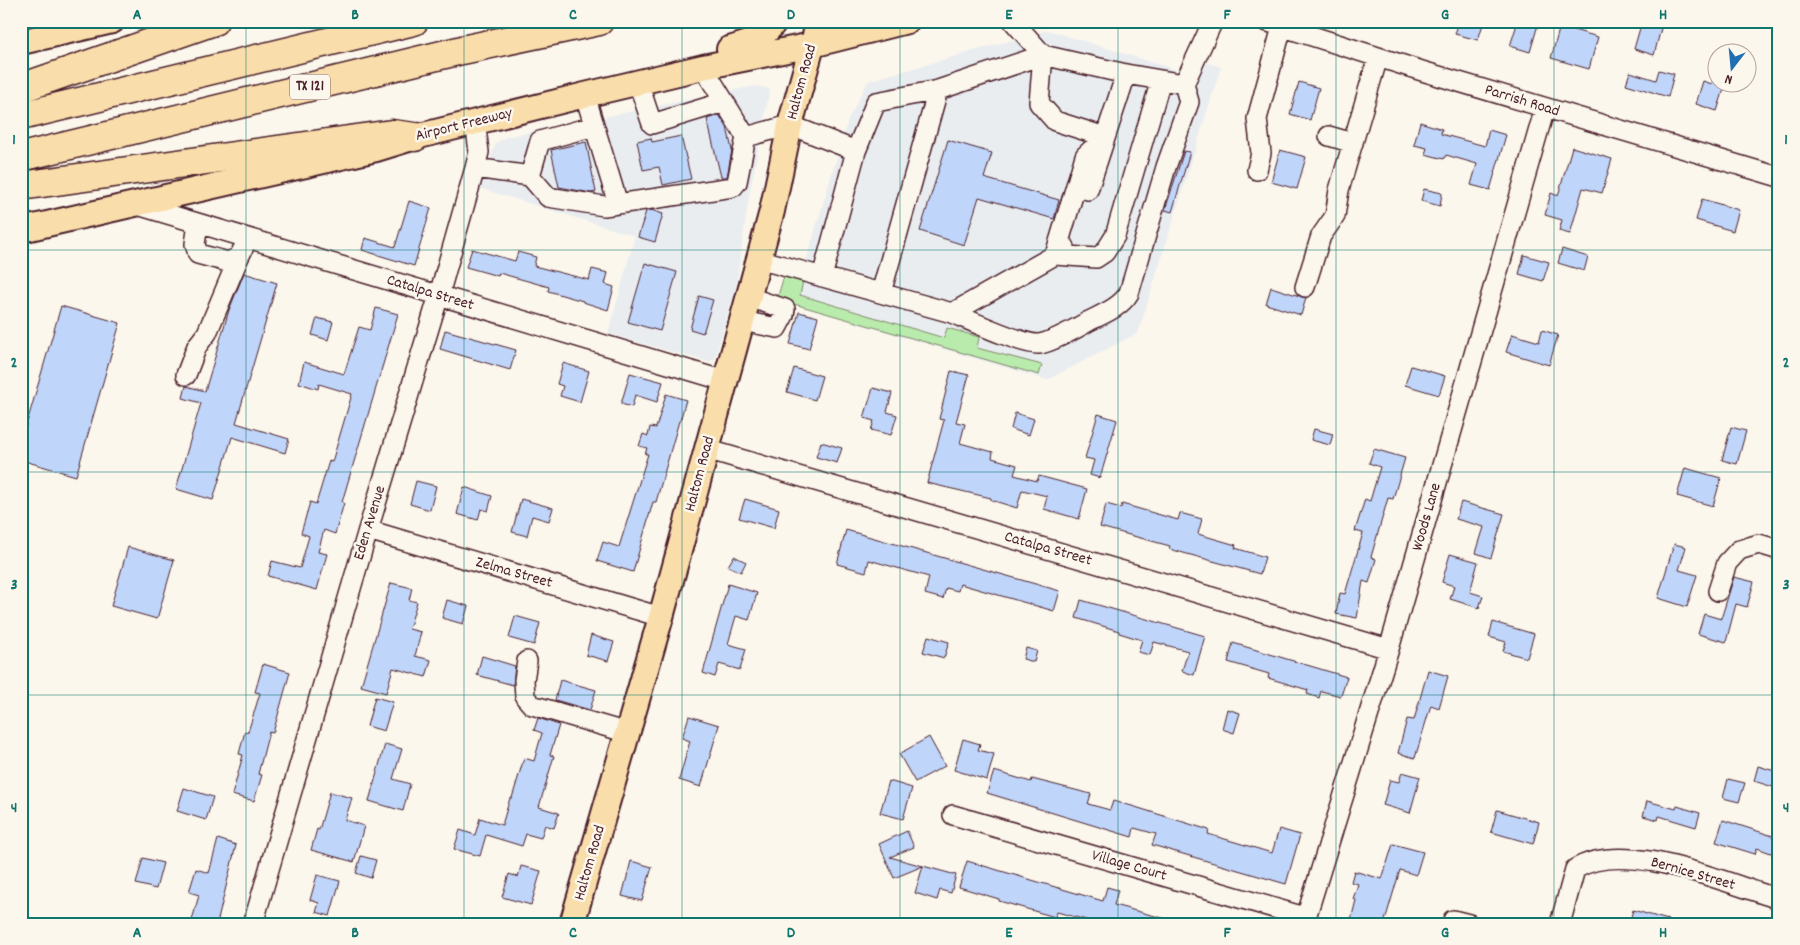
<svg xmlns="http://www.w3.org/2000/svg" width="1800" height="945" font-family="Dekko,sans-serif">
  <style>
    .built { fill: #e9edf0 }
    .green { fill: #b9ecac; stroke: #82866c }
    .building { fill: #c0d5fa; stroke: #4a1f2b }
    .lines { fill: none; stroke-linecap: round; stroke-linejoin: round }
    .minor-casing { stroke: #4a1f2b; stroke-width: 22 }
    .major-casing { stroke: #4a1f2b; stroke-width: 28 }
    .highway-casing { stroke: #4a1f2b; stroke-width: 31 }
    .minor { stroke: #fbf7ec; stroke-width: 19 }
    .major { stroke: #f9deab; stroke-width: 24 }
    .highway { stroke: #f9deab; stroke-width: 28 }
    .grid { fill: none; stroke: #0f766e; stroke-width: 1; stroke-opacity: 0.55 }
    .labels { text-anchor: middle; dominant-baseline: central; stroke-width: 5; stroke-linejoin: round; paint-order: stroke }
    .shield { fill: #fbf7ec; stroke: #7f6065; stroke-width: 1 }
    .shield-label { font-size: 15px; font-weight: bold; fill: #4a1f2b }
    .street-label { font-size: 16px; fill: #4a1f2b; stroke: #fbf7ec }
    .neatline { fill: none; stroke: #0f766e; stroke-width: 2 }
    .grid-label { font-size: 16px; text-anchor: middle; font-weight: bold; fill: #0f766e }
  </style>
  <rect width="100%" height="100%" fill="#fbf7ec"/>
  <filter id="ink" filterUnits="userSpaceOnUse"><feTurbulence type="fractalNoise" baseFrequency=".02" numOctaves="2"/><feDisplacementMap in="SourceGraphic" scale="10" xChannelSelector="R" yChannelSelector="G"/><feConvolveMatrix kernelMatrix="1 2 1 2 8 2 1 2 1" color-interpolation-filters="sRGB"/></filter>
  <g filter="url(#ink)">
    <path class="built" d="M1048,30L1180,71L1185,56L1221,67L1138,333L1047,380L793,304L848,120L868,81Z
      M755,86L770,89L749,196L736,287L715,358L709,362L608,334L635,236L479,188L496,143L506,137Z"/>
    <path class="green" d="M784,276L803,281L800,295L944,338L947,328L979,337L977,348L1042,365L1039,375L777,299Z"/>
    <path class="building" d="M1459,21H1484L1478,40L1455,34Z
      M1518,21H1539L1530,52L1510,46Z
      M1642,21H1663L1654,55L1634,49Z
      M1560,26L1598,37L1589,69L1551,58Z
      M1659,70L1674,74L1668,97L1626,84L1630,72L1656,80Z
      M1713,79L1718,80V82L1726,83L1717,111L1696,104L1703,81L1712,84Z
      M1299,82L1319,88L1310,120L1290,114Z
      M719,115L727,127L732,150L727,177H721L707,119Z
      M1420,122L1442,129L1441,134L1485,146L1489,130L1506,135L1490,190L1471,185L1477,164L1446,155L1444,159L1425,154L1427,148L1414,145Z
      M681,136L691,179L663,185L659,167L643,170L637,141L651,138L652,142Z
      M948,140L992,153L984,178L1059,200L1054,219L979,197L964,245L920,231Z
      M586,142L596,192L591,193L559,187L551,150Z
      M1572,147L1612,159L1602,193L1583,188L1570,234L1559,231L1562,220L1545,215L1551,193L1558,196Z
      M1280,150L1306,157L1297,189L1271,182Z
      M1184,151L1190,152L1172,212L1165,210Z
      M1424,189L1442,193L1440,206L1421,201Z
      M1702,199L1739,210L1733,231L1696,220Z
      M409,201L431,208L414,266L362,250L365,238L395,247Z
      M651,210L663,214L655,242L638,237L646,211Z
      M472,249L515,261L518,252L536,257L534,266L589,280L592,269L608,273L605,284L614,287L608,310L583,302V301L548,291L549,287L499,273L498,276L466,267Z
      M1562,249L1588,257L1584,271L1558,263Z
      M1524,255L1549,262L1543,281L1519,274Z
      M645,263L677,272L660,331L628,322Z
      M244,273L277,283L236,423L289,439L285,453L232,437L213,500L176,489L201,403L183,398L186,386L205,391L229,310Z
      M1271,287L1306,298L1301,315L1266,304Z
      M699,296L713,300L703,333L690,329Z
      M61,306L120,323L76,476L21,460V443Z
      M376,308L398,314L342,502L344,503L335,534L324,530L318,552L327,554L317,590L268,576L272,561L300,568L309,536L301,533L310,502L316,504L329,461L332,462L352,394L319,384L318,389L299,383L304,362L344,374L359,327L370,330Z
      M799,312L818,317L809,349L790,344Z
      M317,318L333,322L328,340L312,335Z
      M445,330L516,350L510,370L440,349Z
      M1542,330L1558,335L1549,365L1506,352L1512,334L1539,342Z
      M563,363L589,371L580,402L560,396L563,386L557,384Z
      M1411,366L1445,376L1439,395L1405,385Z
      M794,368L822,376L815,400L787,392Z
      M951,371L969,375L956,422L965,424L960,443L993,452L992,458L1017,465L1014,475L1037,481L1039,476L1087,489L1079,519L1044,509L1047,496L1022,490L1017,508L991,500V498L927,483L944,420L939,419Z
      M630,373L663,382L657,402L635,395L632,407L621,404Z
      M873,388L892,393L887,412L897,415L891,435L871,430L874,421L864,418Z
      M666,394L686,400L680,421H679L656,502H653L633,572L597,561L603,542L619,547L648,454H645L647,448L639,446L643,434L648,436L650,427L656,428Z
      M1015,413L1034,419L1029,435L1011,429Z
      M1098,414L1117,420L1100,478L1090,475L1094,460L1085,458Z
      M1731,427L1746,431L1737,464L1722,460Z
      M1314,429L1333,434L1330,445L1311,440Z
      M821,442L842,448L837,463L816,457Z
      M1374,449L1405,458L1393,499L1388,498L1371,557L1376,559L1369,583L1363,581L1357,618L1336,614L1340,593L1345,594L1363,533L1355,531L1365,499L1370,501L1380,467L1369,463Z
      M1685,468L1721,478L1713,506L1677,496Z
      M416,481L436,486L430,510L410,504Z
      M464,487L492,496L488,511L481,509L478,520L457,514Z
      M521,499L553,508L549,521L532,516L527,536L512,532Z
      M745,499L779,509L774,528L739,518Z
      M1461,502L1504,514L1491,558L1476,553L1484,527L1456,519Z
      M1106,504L1121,508L1122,504L1178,520L1180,513L1202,519L1198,534L1236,545L1235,548L1265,557L1260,574L1169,549L1170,546L1100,527Z
      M846,530L1060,591L1054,611L960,584L958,591L946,588L943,599L925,594L929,577L869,560L866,572L837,564Z
      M1674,544L1686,547L1679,570L1697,575L1687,607L1658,598Z
      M128,547L174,560L157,619L111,606Z
      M1450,554L1478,562L1470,592L1483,596L1479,608L1450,599L1454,586L1442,582Z
      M734,556L746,562L741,572L728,566Z
      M1734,577L1754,582L1747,607L1736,604L1726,642L1698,634L1704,614L1721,619Z
      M391,583L412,588L409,600L417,602L409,629L421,632L415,656L431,660L426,677L393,668L386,693L361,686Z
      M728,584L757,593L749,620L736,616L728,644L746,649L740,670L719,664L715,677L703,673Z
      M447,600L468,606L463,624L442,618Z
      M1081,600L1205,636L1194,675L1182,671L1188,651L1154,642L1150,655L1138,652L1142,640L1119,633V631L1076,618Z
      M515,616L540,623L534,645L509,638Z
      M1493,622L1534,634L1527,658L1503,651L1506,642L1489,637Z
      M591,635L614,642L608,661L586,655Z
      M928,636L949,642L944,658L923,652Z
      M1233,643L1347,677L1341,696L1321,691L1319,698L1307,694L1308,690L1268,678L1269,674L1228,662Z
      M1026,648L1037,651L1034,662L1023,659Z
      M482,656L515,666L513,685L477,675Z
      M263,664L290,672L273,733L269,732L258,774L262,775L254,801L232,795L243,755L239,754L245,731L248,732L260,693L255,692Z
      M1428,670L1448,676L1439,708L1431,705L1415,758L1398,753L1407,719L1414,720Z
      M560,680L596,690L590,710L555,700Z
      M375,697L393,702L384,731L367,726Z
      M1227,709L1240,713L1234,733L1222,729Z
      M689,716L719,725L701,787L679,780L690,741L682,738Z
      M538,718L559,725L550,755L554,756L539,807L559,813L554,828L545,825L541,838L526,834L522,846L486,835L480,856L454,849L460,830L475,835L480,818L502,825L510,798H512L524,758L534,761L542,733L534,730Z
      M929,737L945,766L915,782L899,754Z
      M963,739L980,744L978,750L994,754L987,780L954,770Z
      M385,744L402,749L393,779L410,784L403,811L369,801Z
      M1758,766L1778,772L1773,787L1754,781Z
      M994,771L1031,782L1032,779L1091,794L1088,804L1110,810L1113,801L1132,806L1209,830L1208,834L1272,853L1279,829L1300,835L1286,884L1152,845L1156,834L1134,828L1132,837L987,793Z
      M1402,772L1420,777L1410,813L1383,805L1390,780L1399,782Z
      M1728,779L1745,783L1739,802L1723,798Z
      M889,781L912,788L903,819L880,813Z
      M184,788L213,797L206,820L177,811Z
      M330,792L352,798L345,820L364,826L354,862L311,850L317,829L319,830Z
      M1647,801L1676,809L1677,806L1700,813L1696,827L1659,816L1658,820L1643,816Z
      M1497,810L1539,822L1533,844L1491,832Z
      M1723,820L1779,838V856L1757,848L1755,854L1716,842Z
      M907,831L914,847L890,857L923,866L894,878L879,844Z
      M218,839L236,845L217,924H191L199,895L189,892L196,869L209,873Z
      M1393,844L1423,852L1416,875L1400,870L1384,924H1350L1356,900L1353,899L1358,884L1351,882L1354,871L1382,879Z
      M361,856L376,860L371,878L356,873Z
      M143,858L163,863L156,889L136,884Z
      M631,861L652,867L642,901L622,896Z
      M967,861L1103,901L1107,887L1118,890L1114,905L1170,920L1169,924H1101L1057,912L1055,917L999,901V899L959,887Z
      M521,866L541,871L531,905L502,897L509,874L518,877Z
      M923,866L956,875L951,893L940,890L937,900L915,893Z
      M317,875L340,881L330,916L316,912L319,903L310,900Z
      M1633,910L1668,920L1667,924H1629Z"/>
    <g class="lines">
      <defs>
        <path id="minor" d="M1013,21L1043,55L1126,74
          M1265,21L1422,71L1779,177
          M703,67L746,137
          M638,82L652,124L724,102
          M585,95L618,204
          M1329,136L1353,143
          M475,168L530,176L548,197L604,206L733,187L737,182L746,137L790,125L856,151L876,102L938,90L1043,55L1039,103L1055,121L1105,137L1085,156L1055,255L1096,258L1105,252L1115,236L1161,80
          M1257,170L1261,153L1257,119L1282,27
          M530,176L540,141L594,126
          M1088,190L1126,74L1184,84L1213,21
          M134,204L725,381
          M198,224L195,244L198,254L228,262L239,257L243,249
          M758,259L952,313L1055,255L1065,247
          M822,277L856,151
          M1305,287L1321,236L1335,216L1339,190L1378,57
          M881,293L938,90
          M952,313C969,320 1023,345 1039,344C1050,343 1079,327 1089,321C1103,314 1121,307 1129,293L1166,167L1189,102L1184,84
          M742,321L777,328L784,315L785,309L748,297
          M186,375L197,346L207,333L239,257
          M706,449L1389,649
          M368,530L661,617
          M1718,591L1727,563L1739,550L1759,544L1779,550
          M527,661L524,680L525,697L532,705L628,733
          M953,815L1305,917
          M253,924L368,530L439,295L475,168L479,152L475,121
          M1304,924L1389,649L1545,108
          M1452,924L1453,920L1469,924
          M1560,924L1575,869C1625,838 1725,883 1779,899"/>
        <path id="major" d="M21,42L112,21
          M729,49C748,44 763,39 775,21
          M21,230L376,149L415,137L585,95L703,67L812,45L907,21
          M572,924L661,617L772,211L790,125L819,21"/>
        <path id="highway" d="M21,88L214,21
          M21,116L414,21
          M21,157L462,50L599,21
          M21,186L392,134L415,137"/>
      </defs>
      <use href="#minor" class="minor-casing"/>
      <use href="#major" class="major-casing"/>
      <use href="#highway" class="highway-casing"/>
      <use href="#minor" class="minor"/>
      <use href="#major" class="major"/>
      <use href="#highway" class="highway"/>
    </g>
  </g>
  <path class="grid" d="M246,21V924M464,21V924M682,21V924M900,21V924M1118,21V924M1336,21V924M1554,21V924M21,250H1779M21,472H1779M21,695H1779"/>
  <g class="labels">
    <rect class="shield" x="290" y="74.5" width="40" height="25" rx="4"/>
    <g class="shield-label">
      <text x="310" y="87">TX 121</text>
    </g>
    <g class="street-label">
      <text transform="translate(802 82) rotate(-75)">Haltom Road</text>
      <text transform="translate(1522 101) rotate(17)">Parrish Road</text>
      <text transform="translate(464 125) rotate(-14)">Airport Freeway</text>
      <text transform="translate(430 293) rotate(17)">Catalpa Street</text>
      <text transform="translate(700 474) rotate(-75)">Haltom Road</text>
      <text transform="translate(1427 517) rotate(-74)">Woods Lane</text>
      <text transform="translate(370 523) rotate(-73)">Eden Avenue</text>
      <text transform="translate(1048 549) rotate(16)">Catalpa Street</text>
      <text transform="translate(514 573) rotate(16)">Zelma Street</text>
      <text transform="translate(590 863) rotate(-74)">Haltom Road</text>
      <text transform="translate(1129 866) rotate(16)">Village Court</text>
      <text transform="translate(1693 874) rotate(16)">Bernice Street</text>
    </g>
  </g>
  <rect width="1800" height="945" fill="none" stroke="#fbf7ec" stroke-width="55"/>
  <g transform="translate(1732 68) rotate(196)"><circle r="24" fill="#fbf7ec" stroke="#b4a19f"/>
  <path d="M0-4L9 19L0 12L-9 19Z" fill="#1f6fb2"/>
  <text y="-8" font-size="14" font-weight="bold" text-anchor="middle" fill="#4a1f2b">N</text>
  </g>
  <rect x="28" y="28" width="1744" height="890" class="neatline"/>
  <g class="grid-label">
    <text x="137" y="19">A</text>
    <text x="355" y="19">B</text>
    <text x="573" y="19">C</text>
    <text x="791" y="19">D</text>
    <text x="1009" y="19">E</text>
    <text x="1227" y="19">F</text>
    <text x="1445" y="19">G</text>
    <text x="1663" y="19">H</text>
    <text x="14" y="144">1</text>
    <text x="1786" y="144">1</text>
    <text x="14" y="367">2</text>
    <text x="1786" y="367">2</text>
    <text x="14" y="589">3</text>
    <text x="1786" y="589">3</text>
    <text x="14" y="812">4</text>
    <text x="1786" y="812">4</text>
    <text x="137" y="937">A</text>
    <text x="355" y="937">B</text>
    <text x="573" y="937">C</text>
    <text x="791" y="937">D</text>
    <text x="1009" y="937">E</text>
    <text x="1227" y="937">F</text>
    <text x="1445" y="937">G</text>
    <text x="1663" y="937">H</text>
  </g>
</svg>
